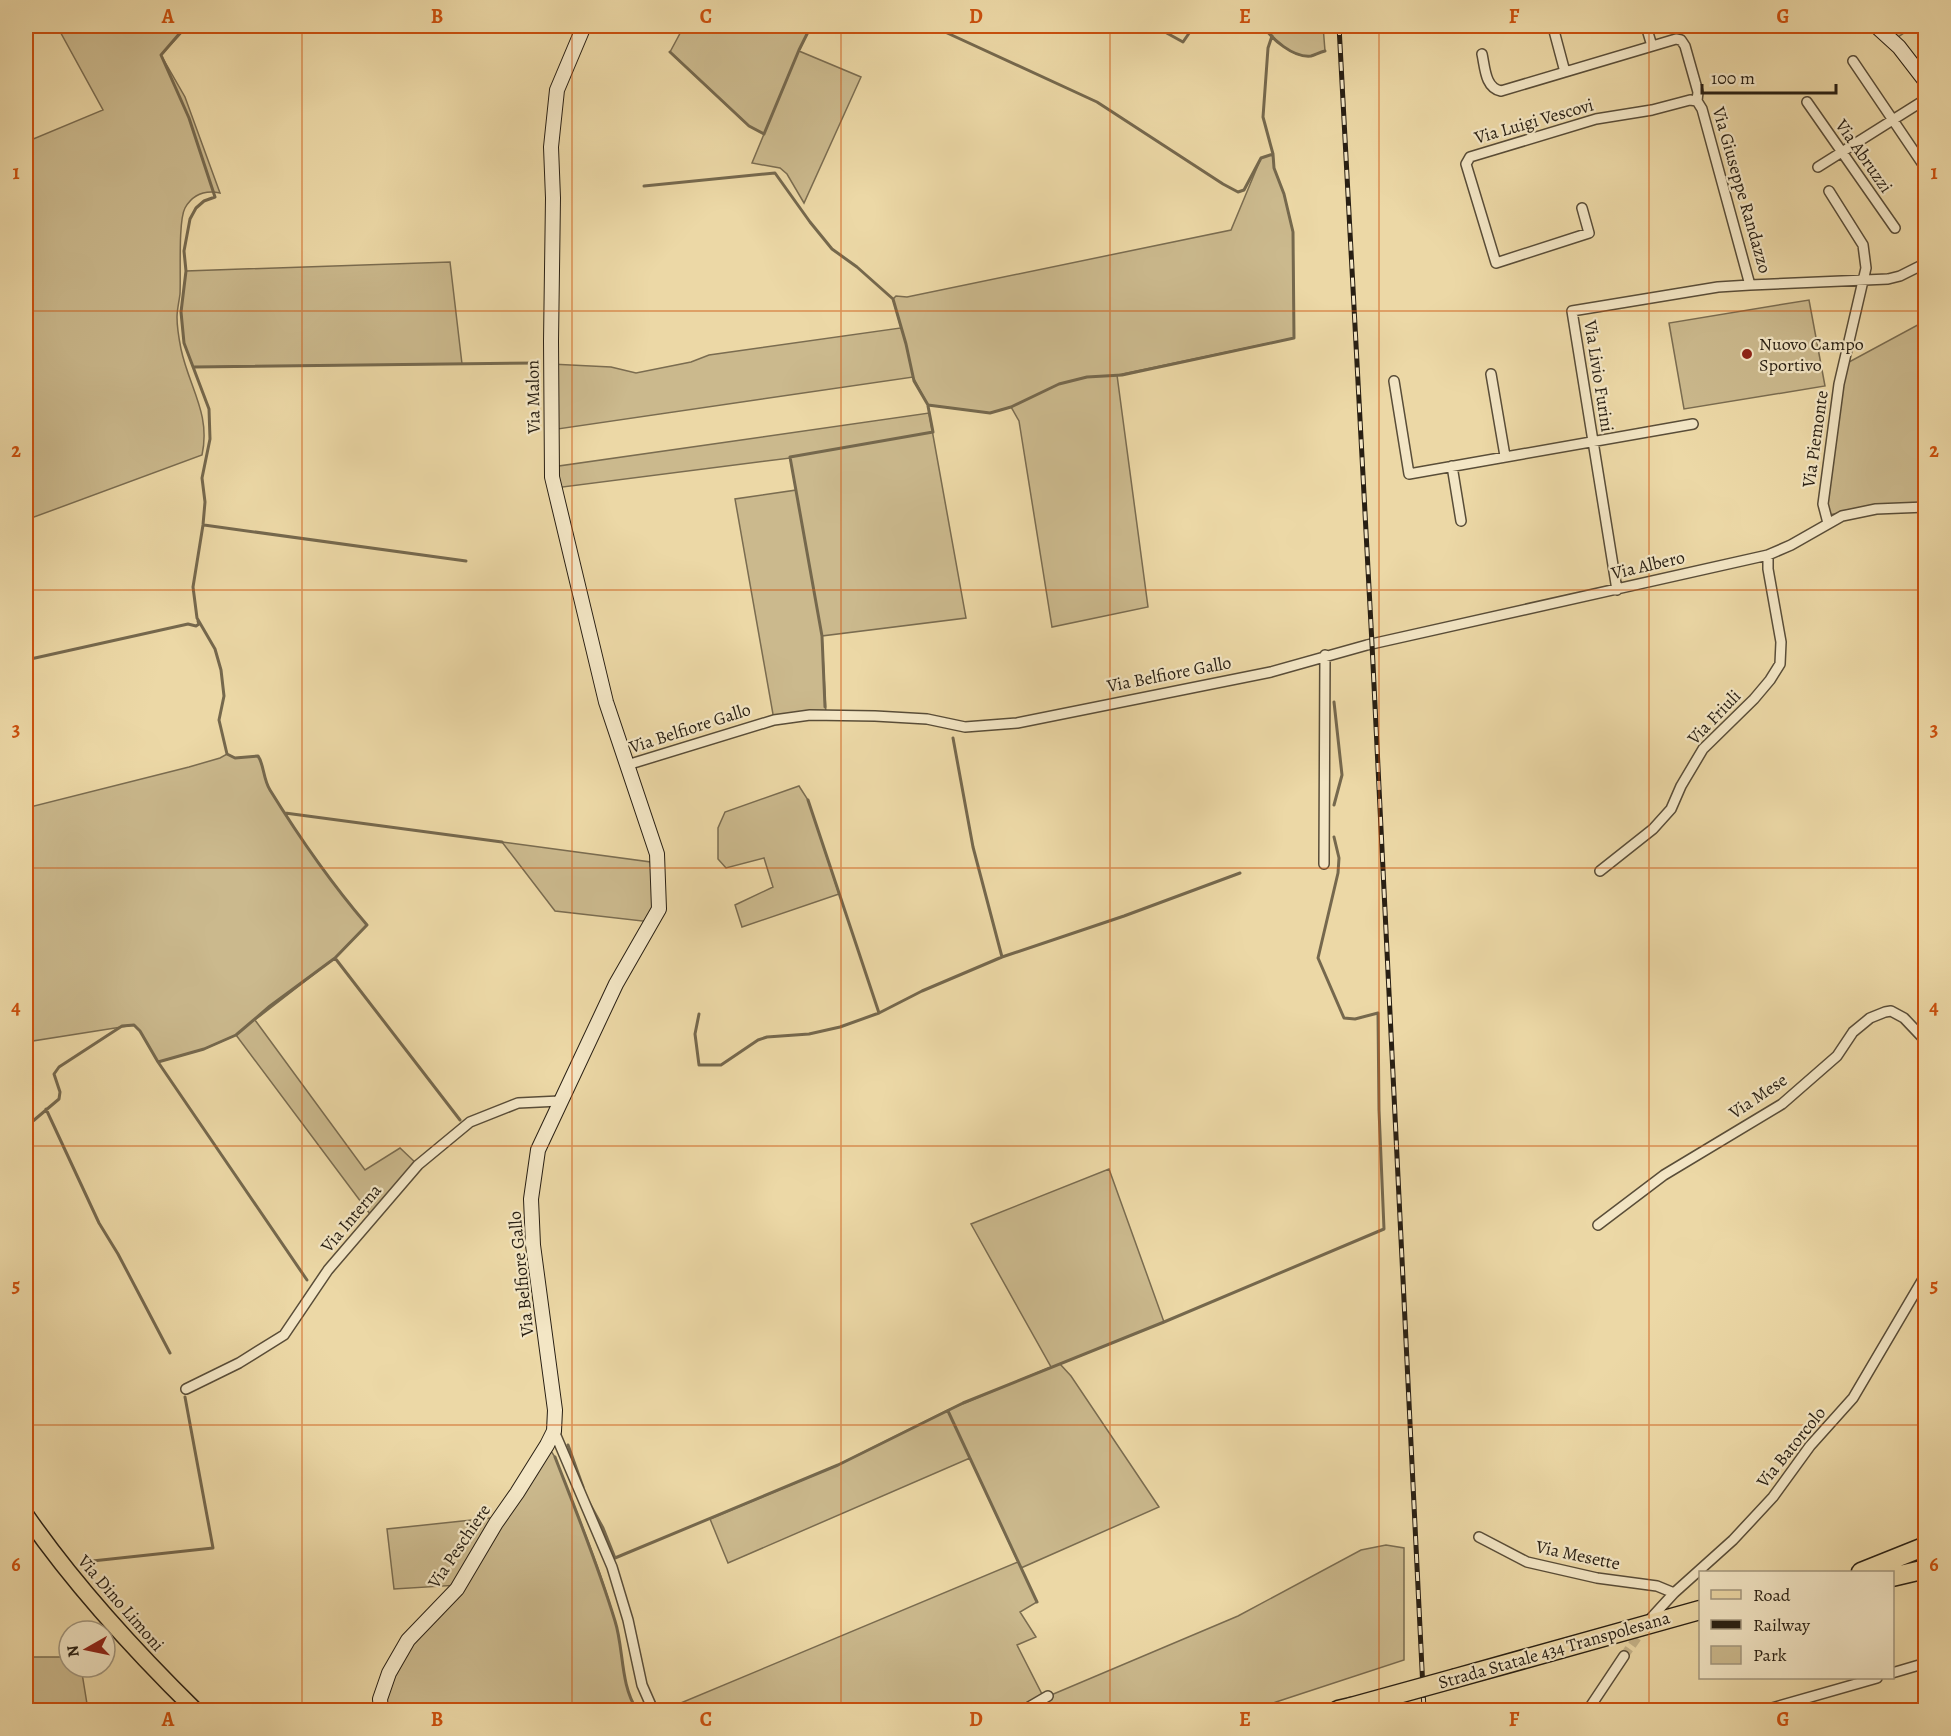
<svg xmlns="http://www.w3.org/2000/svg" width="1951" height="1736" font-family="Alegreya,serif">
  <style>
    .green { fill: #cbb98d; stroke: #7a6c50; stroke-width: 1.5 }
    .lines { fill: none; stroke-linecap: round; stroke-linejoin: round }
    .stream { stroke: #75684d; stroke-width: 3 }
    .street-tunnel { stroke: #c5b389; stroke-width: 9; stroke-dasharray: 9 4.5; stroke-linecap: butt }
    .street-casing { stroke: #594d38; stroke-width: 12 }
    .secondary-casing { stroke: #281f13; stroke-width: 16 }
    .primary-casing { stroke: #281f13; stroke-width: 18 }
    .highway-casing { stroke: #281f13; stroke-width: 21 }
    .street { stroke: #f3e6c5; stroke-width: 9 }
    .secondary { stroke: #f3e6c5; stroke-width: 14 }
    .primary { stroke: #ecd8a6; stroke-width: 15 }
    .highway { stroke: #ecd8a6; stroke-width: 18 }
    .rail-casing { stroke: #281f13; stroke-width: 5 }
    .rail { stroke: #f3e6c5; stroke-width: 3; stroke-dasharray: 9; stroke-linecap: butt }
    .highway-bridge-casing { stroke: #281f13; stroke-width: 21; stroke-linecap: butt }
    .highway-bridge { stroke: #ecd8a6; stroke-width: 18 }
    .grid { fill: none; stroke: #cb500d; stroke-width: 1.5; stroke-opacity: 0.55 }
    .poi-dot { fill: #8f2418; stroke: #f3e6c5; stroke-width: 2 }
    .labels { text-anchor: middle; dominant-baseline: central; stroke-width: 4.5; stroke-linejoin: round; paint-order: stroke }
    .street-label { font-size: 18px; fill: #281f13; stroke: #f3e6c5 }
    .poi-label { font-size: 18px; fill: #281f13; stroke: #f3e6c5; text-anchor: start }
    .neatline { fill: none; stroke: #cb500d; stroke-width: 2 }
    .grid-label { font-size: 20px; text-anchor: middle; font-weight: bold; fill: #cb500d }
  </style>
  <rect width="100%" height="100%" fill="#ecd8a6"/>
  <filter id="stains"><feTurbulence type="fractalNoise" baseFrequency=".00333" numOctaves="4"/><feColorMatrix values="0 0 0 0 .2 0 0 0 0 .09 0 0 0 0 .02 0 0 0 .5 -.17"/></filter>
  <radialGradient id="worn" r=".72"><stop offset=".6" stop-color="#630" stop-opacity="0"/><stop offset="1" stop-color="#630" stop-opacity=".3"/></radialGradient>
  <path class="green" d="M57,26H188L161,55L185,97L220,193C205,190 193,194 185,208C178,221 181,276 180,294C179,302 177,310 177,317C177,327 179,339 181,349C189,387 211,414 202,455L26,520V142L103,110Z
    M684,26H789L807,34L799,51L861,77L804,203L787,174L780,168L752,163L764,134L749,126L670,52Z
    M1264,26H1323L1325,51C1320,52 1315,55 1311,56C1292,58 1274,39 1264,26Z
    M1883,26H1914L1898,37Z
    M1273,154L1274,168L1284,194L1293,232L1294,338L1117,375L1148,607L1052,627L1019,421L1011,407L990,413L928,405L913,377L551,430V364L611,367L636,373L691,362L709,355L901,328L893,299L896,296L907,297L1231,230L1261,158Z
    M450,262L462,364L193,367L184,343L181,312L186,271Z
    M1809,300L1825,386L1684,409L1669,323Z
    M1925,321V394L1920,397L1926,421L1925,503L1872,506L1829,515L1826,502L1841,392L1849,362Z
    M929,413L966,618L822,636L826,714L774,720L735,499L796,490L790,458L555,488L552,467Z
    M227,754L235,758L258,756C264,764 263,779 270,790C299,837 331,883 367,925L335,958L255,1020L365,1170L400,1148L418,1165L373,1218L236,1035L204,1049L158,1062L140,1031L134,1025L26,1042V808L189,767L220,758Z
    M799,786L808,800L839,894L742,927L735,905L773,887L764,858L726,868L718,859V828L725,812Z
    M502,842L658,863L651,922L555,911Z
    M1109,1169L1164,1322L1060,1364L1071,1376L1159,1507L1021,1568L1037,1602L1020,1612L1036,1637L1017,1645L1044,1698L1238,1616L1361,1550L1386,1545L1404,1548V1660L1276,1702L1256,1710H664L1018,1562L970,1458L728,1563L710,1519L838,1465L948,1410L1051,1367L971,1224Z
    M547,1445L555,1457C576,1511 599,1565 615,1621C624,1649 620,1685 637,1710H381L389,1673L458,1585L394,1589L387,1529L500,1517Z
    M26,1657H69V1667H81L88,1710H26Z"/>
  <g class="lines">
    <path class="stream" d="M932,26L1097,102L1223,184L1238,192L1244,190L1261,158L1273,154L1263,117L1268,48L1272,36
      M1154,26L1183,42L1194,26
      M1263,26C1272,39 1293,58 1311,56C1315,55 1320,52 1325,51
      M670,52L749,126L764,134L799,50L811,26
      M644,186L775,173L810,222L832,249L857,267L893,299L906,344L914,381L928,405L990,413L1011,407L1059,384L1087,377L1122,375L1294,338L1293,232L1284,194L1274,168L1273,154
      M194,367L537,363
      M204,525L466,561
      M26,660L188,624L196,626L199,624L198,621
      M1334,702L1342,775L1334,805
      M825,707L822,636L790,457L933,432L928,406
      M953,738L973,847L1002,957
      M808,800L879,1013
      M285,813L502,842
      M335,958L460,1120
      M699,1014L695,1034L699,1065H721L758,1040L767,1037L809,1034L840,1027L879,1013L922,991L1002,957L1124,916L1240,873
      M158,1062L307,1280
      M46,1109L99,1223L118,1254L170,1353
      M26,1130L33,1121L59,1099L60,1092L54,1074L59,1067L122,1026L134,1025L140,1031L158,1062L204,1049L236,1035L270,1006L335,958L367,925C331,883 299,837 270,790C263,779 264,764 258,756L235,758L227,754L219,720L224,696L221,670L215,649L197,618L193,587L203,525L205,502L202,478L210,439L209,409L184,343L181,312L186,271L184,251L190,219L196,208L204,201L215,197L189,118L161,55L186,26
      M948,1411L1037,1602
      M568,1445L583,1487
      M555,1457C576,1511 598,1565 615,1621C624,1649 620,1685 637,1710
      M587,1499L603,1528L615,1558L838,1465L963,1403L1164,1322L1384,1229L1379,1110L1378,1013L1355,1019L1344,1018L1318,958L1338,873L1339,858L1334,837
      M83,1562L213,1548L185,1397
      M620,1710L632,1704"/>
    <path class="street-tunnel" d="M1624,1656L1644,1628"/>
    <defs>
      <path id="street" d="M1646,26L1652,46
        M1553,27L1565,72
        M1482,54C1485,67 1485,88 1501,91L1676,39L1681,40L1685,46L1698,92L1697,101L1702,109L1750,285L1888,279L1900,276L1926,263
        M1853,61L1926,169
        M1807,102L1895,228
        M1818,167L1926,99
        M1582,208L1589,233L1496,263L1466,164L1470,157L1596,119L1652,110L1690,100L1697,101
        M1491,374L1505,456
        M1394,381L1409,474L1693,424
        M1452,466L1461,521
        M1828,523L1823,504L1839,384L1866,268L1863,245L1829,191
        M1617,590L1572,311L1718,287L1750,285
        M627,765L774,720L810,715L875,716L927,719L965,727L1017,723L1271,672L1367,645L1768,555L1791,545L1842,516L1876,509L1926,507
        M1324,864L1325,655
        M1600,871L1653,829L1671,809L1681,786L1703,749L1754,699L1770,680L1780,664L1781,642L1768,569V555
        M1598,1225L1664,1175L1782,1104L1837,1056L1853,1032L1870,1018L1885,1012L1891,1011L1904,1018L1923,1038H1926
        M186,1389L239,1363L284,1335L328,1270L418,1165L470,1122L518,1103L560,1101
        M554,1431L612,1567L628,1620L642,1685L653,1710
        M1479,1537L1527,1562L1597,1578L1657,1586L1674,1593
        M1652,1617L1674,1593L1733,1540L1773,1497L1810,1446L1853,1398L1926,1274
        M1892,1673L1926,1663
        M1024,1710L1048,1696
        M1588,1710L1624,1656
        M1765,1710L1877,1678"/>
      <path id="secondary" d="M1876,26L1899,47L1926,82
        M381,1710L380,1699L389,1673L408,1640L457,1589L496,1523L517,1493L547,1445L554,1431L555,1410L533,1245L531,1199L538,1150L616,984L659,909L657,854L606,702L552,477L551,341L553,198L551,147L557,90L584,26"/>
      <path id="primary" d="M26,1515C75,1586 133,1649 195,1710"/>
      <path id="highway" d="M1861,1572L1926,1546
        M1892,1577L1926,1569
        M1456,1678L1700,1610
        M1338,1710L1351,1707"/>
    </defs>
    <use href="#street" class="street-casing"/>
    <use href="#secondary" class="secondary-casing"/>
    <use href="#primary" class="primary-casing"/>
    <use href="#highway" class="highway-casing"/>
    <use href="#street" class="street"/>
    <use href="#secondary" class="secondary"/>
    <use href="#primary" class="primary"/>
    <use href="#highway" class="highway"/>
    <defs>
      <path id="rail" d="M1339,26L1372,644L1424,1710"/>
    </defs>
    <use href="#rail" class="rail-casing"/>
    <use href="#rail" class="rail"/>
    <defs>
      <path id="highway-bridge" d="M1351,1707L1456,1678"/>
    </defs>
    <use href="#highway-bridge" class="highway-bridge-casing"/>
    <use href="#highway-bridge" class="highway-bridge"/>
  </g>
  <path class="grid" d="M302,26V1710M572,26V1710M841,26V1710M1110,26V1710M1379,26V1710M1649,26V1710M26,311H1926M26,590H1926M26,868H1926M26,1146H1926M26,1425H1926"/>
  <circle class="poi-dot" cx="1747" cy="354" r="6"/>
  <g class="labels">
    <g class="street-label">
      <text transform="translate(1534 121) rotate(-16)">Via Luigi Vescovi</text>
      <text transform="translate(1864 156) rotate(55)">Via Abruzzi</text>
      <text transform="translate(1742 190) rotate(74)">Via Giuseppe Randazzo</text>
      <text transform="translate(1599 376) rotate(81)">Via Livio Furini</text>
      <text transform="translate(533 397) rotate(-91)">Via Malon</text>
      <text transform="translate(1815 439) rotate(-82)">Via Piemonte</text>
      <text transform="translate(1648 565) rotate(-13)">Via Albero</text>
      <text transform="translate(1169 674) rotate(-11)">Via Belfiore Gallo</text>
      <text transform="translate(1714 717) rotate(-46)">Via Friuli</text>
      <text transform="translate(690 728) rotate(-18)">Via Belfiore Gallo</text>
      <text transform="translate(1758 1096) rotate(-34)">Via Mese</text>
      <text transform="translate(351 1218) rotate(-50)">Via Interna</text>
      <text transform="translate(521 1274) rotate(-96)">Via Belfiore Gallo</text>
      <text transform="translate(1791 1447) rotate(-51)">Via Batorcolo</text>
      <text transform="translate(459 1546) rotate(-56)">Via Peschiere</text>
      <text transform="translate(1578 1555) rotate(12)">Via Mesette</text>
      <text transform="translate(121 1603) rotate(49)">Via Dino Limoni</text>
      <text transform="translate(1554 1650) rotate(-16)">Strada Statale 434 Transpolesana</text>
    </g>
    <g class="poi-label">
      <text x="1759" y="344">Nuovo Campo<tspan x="1759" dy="21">Sportivo</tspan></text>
    </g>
  </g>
  <rect width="1951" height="1736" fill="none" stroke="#ecd8a6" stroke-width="66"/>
  <rect x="1699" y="1571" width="195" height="108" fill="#f3e6c5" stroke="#a2967e" stroke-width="1.5"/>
  <rect x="1711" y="1590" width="30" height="9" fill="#ecd8a6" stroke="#a2967e" stroke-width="1.5"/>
  <text x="1753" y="1601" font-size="18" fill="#281f13">Road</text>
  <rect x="1711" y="1620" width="30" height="9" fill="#281f13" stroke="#a2967e" stroke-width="1.5"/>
  <text x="1753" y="1631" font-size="18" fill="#281f13">Railway</text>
  <rect x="1711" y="1646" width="30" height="18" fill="#cbb98d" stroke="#a2967e" stroke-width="1.5"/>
  <text x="1753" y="1661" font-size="18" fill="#281f13">Park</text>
  <g transform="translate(87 1649) rotate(261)"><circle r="28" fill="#f3e6c5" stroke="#a2967e" stroke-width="1.5"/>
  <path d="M0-4.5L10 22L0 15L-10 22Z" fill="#8f2418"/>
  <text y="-9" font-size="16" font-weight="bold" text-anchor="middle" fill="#281f13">N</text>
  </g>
  <path d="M1702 84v9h134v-9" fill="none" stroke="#281f13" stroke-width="3"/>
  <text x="1711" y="84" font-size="18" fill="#281f13" stroke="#f3e6c5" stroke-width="4.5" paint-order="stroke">100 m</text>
  <rect x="33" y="33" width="1885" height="1670" class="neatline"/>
  <g class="grid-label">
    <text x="168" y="23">A</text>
    <text x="437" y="23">B</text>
    <text x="706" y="23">C</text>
    <text x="976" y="23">D</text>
    <text x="1245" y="23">E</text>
    <text x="1514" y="23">F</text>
    <text x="1783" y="23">G</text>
    <text x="16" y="179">1</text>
    <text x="1934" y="179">1</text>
    <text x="16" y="457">2</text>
    <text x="1934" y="457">2</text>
    <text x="16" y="736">3</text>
    <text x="1934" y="736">3</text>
    <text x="16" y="1014">4</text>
    <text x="1934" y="1014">4</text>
    <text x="16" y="1292">5</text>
    <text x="1934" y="1292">5</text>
    <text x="16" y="1571">6</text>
    <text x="1934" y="1571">6</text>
    <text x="168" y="1726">A</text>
    <text x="437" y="1726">B</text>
    <text x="706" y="1726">C</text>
    <text x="976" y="1726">D</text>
    <text x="1245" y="1726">E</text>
    <text x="1514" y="1726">F</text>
    <text x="1783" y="1726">G</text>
  </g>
  <rect width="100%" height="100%" filter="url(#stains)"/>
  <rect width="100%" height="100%" fill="url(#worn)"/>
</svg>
